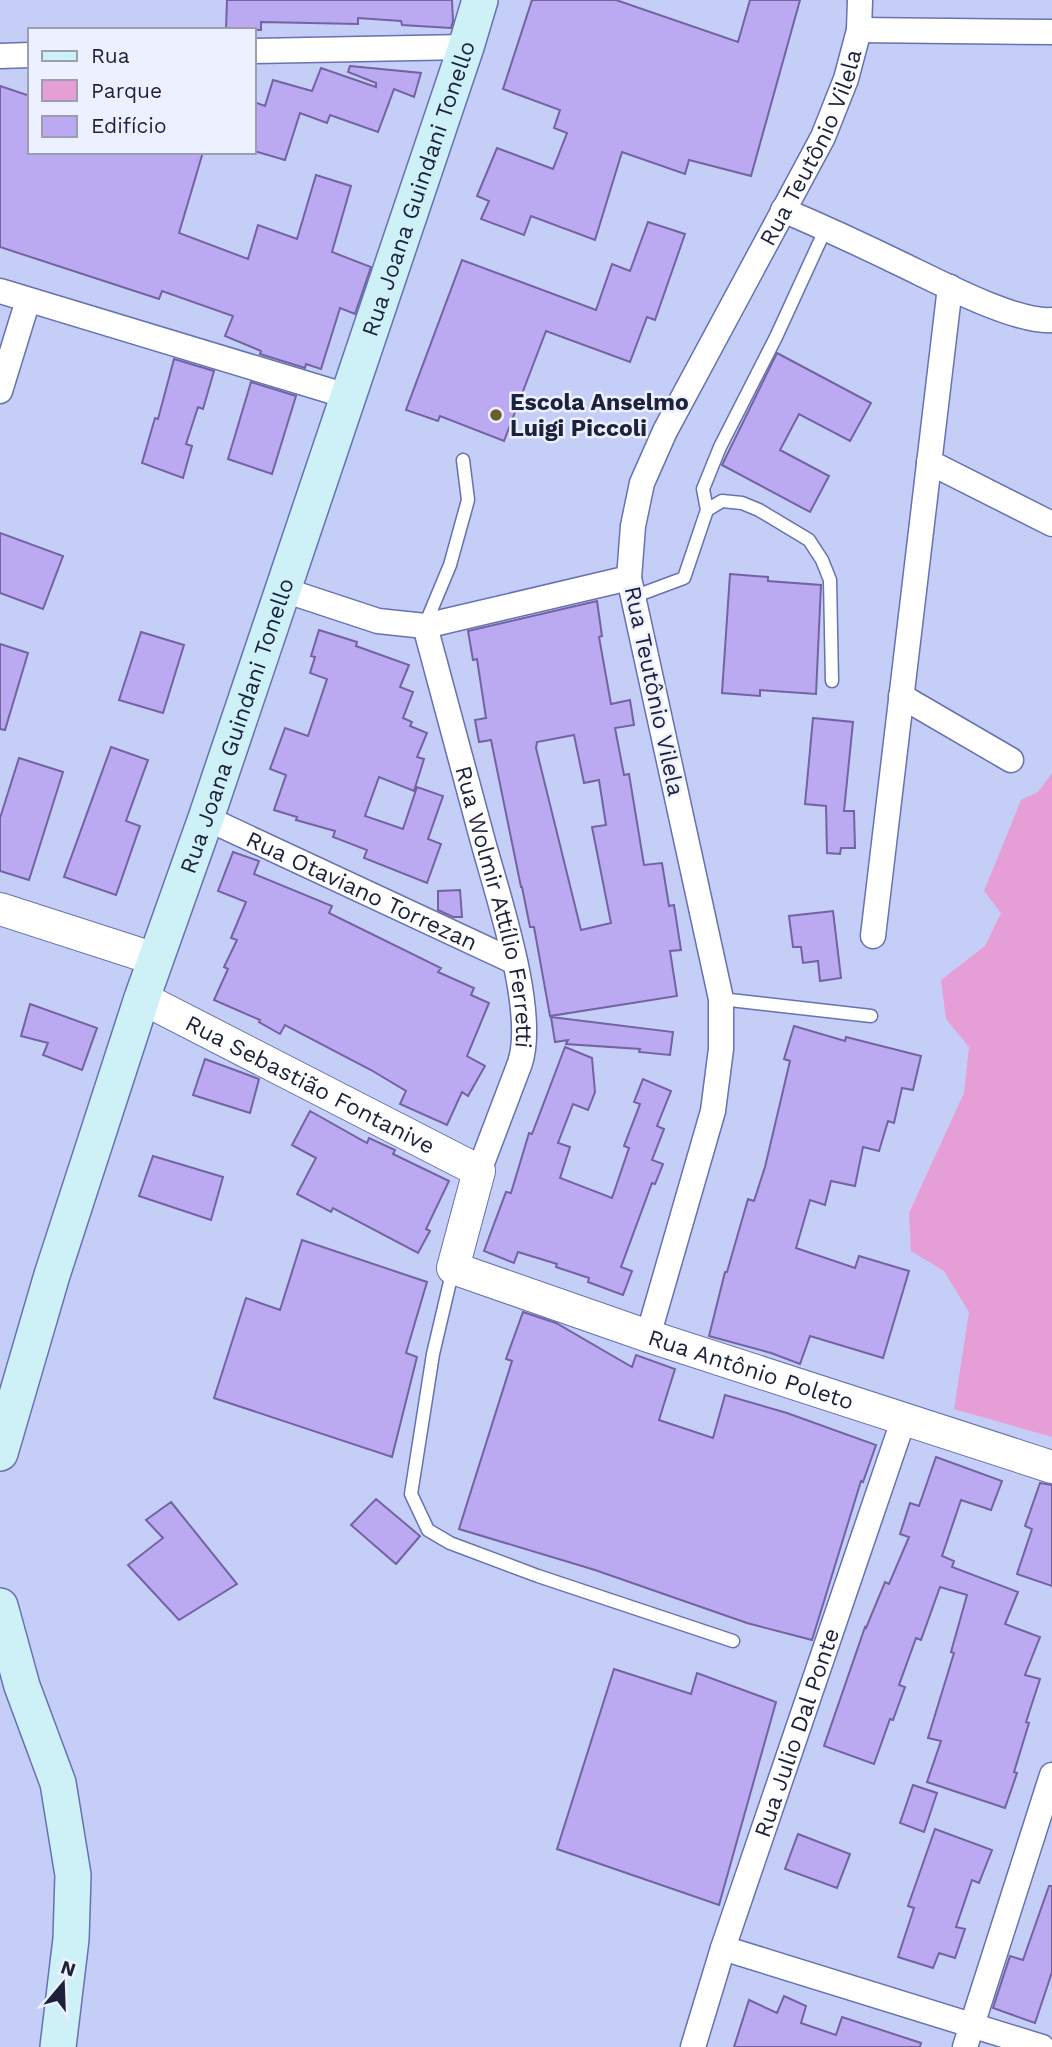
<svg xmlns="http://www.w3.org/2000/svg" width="1052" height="2047" font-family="'Work Sans',sans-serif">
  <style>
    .green { fill: #e59fd6 }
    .building { fill: #bbaaf1; stroke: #7363a2; stroke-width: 2; fill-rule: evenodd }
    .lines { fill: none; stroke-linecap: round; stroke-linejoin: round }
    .service-casing { stroke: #6672b1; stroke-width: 15 }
    .minor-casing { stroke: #6672b1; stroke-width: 27 }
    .tertiary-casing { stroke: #6672b1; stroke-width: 34 }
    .secondary-casing { stroke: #6672b1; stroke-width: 38 }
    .service { stroke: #fff; stroke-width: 12 }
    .minor { stroke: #fff; stroke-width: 24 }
    .tertiary { stroke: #fff; stroke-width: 32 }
    .secondary { stroke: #cef0f7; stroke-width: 35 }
    .poi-dot { fill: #6b5e2b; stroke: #edf0fe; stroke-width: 2.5 }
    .labels { text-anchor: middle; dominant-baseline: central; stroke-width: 5; stroke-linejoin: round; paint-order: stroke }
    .street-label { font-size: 23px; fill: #1d223c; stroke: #edf0fe }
    .poi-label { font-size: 23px; font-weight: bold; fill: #1d223c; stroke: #edf0fe; text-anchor: start }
  </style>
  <rect width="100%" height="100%" fill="#c4cef7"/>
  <path class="green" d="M1052,773V1437L954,1409L969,1312L944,1271L911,1251L909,1213L964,1093L969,1047L946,1019L941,980L985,946L1001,913L984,891L1021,800L1038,792Z"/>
  <path class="building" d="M227,0H452L453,21L451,28L402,25L401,21L358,18V24L261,22V30L226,29Z
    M532,0H616L738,42L750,0H800L751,176L689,160L685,174L622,152L595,240L531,216L524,235L481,219L489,201L477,196L497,148L553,169L567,133L554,128L560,110L503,89Z
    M350,66L421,73L414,97L394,89L378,132L330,115L327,123L300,113L285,160L254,151V102L265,106L273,80L312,91L321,68L376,87V83L348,72Z
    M0,86L30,96V152H203L179,233L248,259L258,225L297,239L316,175L351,186L332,252L371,267L355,314L340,308L321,369L306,364L305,368L260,354L261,351L225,336L233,316L162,291L159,299L0,247Z
    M648,222L685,234L655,320L647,317L630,362L546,331L504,441L440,416L438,421L406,410L462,260L596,310L612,264L630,271Z
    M777,353L871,403L850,441L799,414L780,450L829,476L810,512L722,465Z
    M174,359L214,371L203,409L198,407L186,444L192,446L183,478L142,463L155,418L158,419Z
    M251,382L296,396L272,474L228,459Z
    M0,533L63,556L43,609L0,593Z
    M730,574L768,577V581L821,585L816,694L760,690V696L722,693Z
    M597,601L602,636L599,637L611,704L630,700L634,725L615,728L624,775L629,774L644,865L662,863L669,906L674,905L681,950L670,951L677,996L550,1016L534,927H530L522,887H521L491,740L479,742L475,720L486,718L477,659L473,660L468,631ZM574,735L584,783L599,780L606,825L592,827L611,923L581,930L536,748L537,742Z
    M319,630L357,642L356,646L409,665L400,687L413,692L403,718L412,722L410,726L427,733L417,757L424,759L414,791L379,777L365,816L403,829L417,787L443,796L428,839L441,844L427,883L364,858L367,850L333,837L335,831L296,820L297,817L274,810L286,775L270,769L285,728L308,736L327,679L310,673L315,657L311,656Z
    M141,632L184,645L163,713L119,700Z
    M0,644L28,653L5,730L0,729Z
    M813,718L853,722L844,811H854L855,848H841L840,854L827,853L826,806L805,804Z
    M111,747L148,760L126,821L140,826L116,895L64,877Z
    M19,758L63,772L29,880L0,871V818Z
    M233,852L259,861L254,874L332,906L329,913L441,968L438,972L474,988L471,995L489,1003L467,1056L485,1066L468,1096L462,1092L447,1125L400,1104L406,1091L371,1070L285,1025L280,1034L259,1022L260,1020L214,1000L228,969L224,967L237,940L231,938L246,902L218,891Z
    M460,890L462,917H453L438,910V891Z
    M833,911L841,978L820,981L818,961L803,963L801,947H793L789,916Z
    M30,1004L97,1028L82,1070L43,1055L48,1043L21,1036Z
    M551,1017L673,1032L670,1055L639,1052L640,1049L566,1044L568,1040L555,1042Z
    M794,1026L845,1041L846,1037L921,1056L913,1090L902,1088L894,1123L888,1121L879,1151L863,1147L855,1186L831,1181L825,1205L810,1200L796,1248L855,1268L859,1256L909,1271L883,1358L810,1336L800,1364L771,1353L709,1336L725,1272H727L748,1199L754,1201L765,1167L790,1061L784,1059Z
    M565,1047L592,1058L595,1092L588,1110L573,1104L558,1143L570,1147L560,1178L612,1198L629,1148L624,1146L640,1104L634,1102L643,1079L671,1091L657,1126L664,1129L652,1160L663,1164L655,1184L652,1183L621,1267L632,1271L623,1295L588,1282L589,1278L556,1267L557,1264L518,1252L514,1263L484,1251L506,1192L511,1193L529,1133L532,1134Z
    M205,1059L259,1079L250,1113L193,1095Z
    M310,1111L367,1143L369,1138L395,1150L393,1154L449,1181L426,1229L430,1231L418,1253L333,1208L331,1212L297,1194L316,1158L292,1145Z
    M153,1156L223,1177L211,1220L139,1196Z
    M302,1240L427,1282L406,1353L417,1357L392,1457L214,1398L246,1298L280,1310Z
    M523,1312L556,1323L632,1367L636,1355L675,1369L659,1420L713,1438L725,1395L787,1413L876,1445L863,1482L861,1481L812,1640L747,1623L595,1570L459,1529L512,1361L506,1359Z
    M936,1457L1002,1481L991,1510L961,1500L942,1556L954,1561L952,1567L1018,1592L1005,1624L1040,1637L1025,1675L1040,1679L1026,1722L1029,1723L1014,1772L1017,1773L1005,1808L927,1782L941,1741L928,1738L954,1653L951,1652L967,1595L940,1587L921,1640L916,1638L899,1685L905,1687L893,1720L890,1719L874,1764L824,1746L865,1627L866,1628L885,1582L889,1584L909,1537L900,1534L910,1503L919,1506Z
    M1040,1483L1052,1485V1586L1017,1574L1032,1529L1025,1526Z
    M376,1499L420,1536L396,1564L351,1525Z
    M171,1502L237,1584L179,1620L128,1565L163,1538L146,1520Z
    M614,1669L691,1694L697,1673L776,1702L719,1905L557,1849Z
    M913,1785L937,1793L924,1832L900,1823Z
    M935,1829L992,1850L979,1883L972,1880L956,1927L965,1929L955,1958L939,1953L933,1968L898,1957L914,1908L908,1906Z
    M798,1834L850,1854L837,1888L785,1869Z
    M1049,1886H1052V1972L1035,2023L993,2008L1010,1956L1023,1960Z
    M784,1996L806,2006L801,2023L836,2035L842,2017L921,2043L920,2047H734L749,2000L777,2013Z"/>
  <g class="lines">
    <defs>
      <path id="service" d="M707,510L703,489L720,447L776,337L826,228
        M633,597L684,578L707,510L722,501L742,503L759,510L809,540L822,560L830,580L832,681
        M425,625L450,565L468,500L463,460
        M721,999L871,1016
        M453,1269L433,1354L411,1494L428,1530L450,1543L538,1576L733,1641"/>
      <g id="minor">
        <path d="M859,30L1052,32"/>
        <path d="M254,51L466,47"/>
        <path d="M0,56L30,55"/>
        <path d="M783,210C823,227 862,245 901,264C937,281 1015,323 1052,320"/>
        <path d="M0,291L347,396"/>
        <path d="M0,391L28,300"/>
        <path d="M929,462L1052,524"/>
        <path d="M284,590L378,621L425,626L629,578"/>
        <path id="s1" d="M425,626C444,697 463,767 482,838C497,894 537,1010 520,1063L479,1171"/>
        <path d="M901,696L1011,760"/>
        <path id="s2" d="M206,818L515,962"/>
        <path d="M873,936L950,287"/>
        <path id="s3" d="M648,1336L713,1111L721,1049V999L629,578L633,526L642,483L665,431L823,137L846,79L859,30L860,0"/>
        <path d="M723,1948L1042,2047"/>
        <path id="s4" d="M693,2047L723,1948L903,1421"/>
        <path d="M965,2047L1052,1775"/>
      </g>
      <g id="tertiary">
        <path d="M0,909L155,959"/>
        <path id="s5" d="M142,998L479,1171L453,1268L648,1336L1052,1467"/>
      </g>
      <g id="secondary">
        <path id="s6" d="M0,1453L52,1275L142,998L206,818L466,47L480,0"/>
        <path d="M0,1606L22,1686L58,1783L73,1875L71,1939L58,2047"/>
      </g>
    </defs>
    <use href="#service" class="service-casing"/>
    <use href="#minor" class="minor-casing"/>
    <use href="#tertiary" class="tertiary-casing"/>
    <use href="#secondary" class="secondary-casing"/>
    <use href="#service" class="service"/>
    <use href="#minor" class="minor"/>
    <use href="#tertiary" class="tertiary"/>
    <use href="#secondary" class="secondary"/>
  </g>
  <circle class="poi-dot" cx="496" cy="415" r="7"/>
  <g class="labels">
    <g class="street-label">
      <text stroke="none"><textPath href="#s3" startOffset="1250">Rua Teutônio Vilela</textPath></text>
      <text stroke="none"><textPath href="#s6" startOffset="1332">Rua Joana Guindani Tonello</textPath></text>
      <text transform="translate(654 691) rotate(78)">Rua Teutônio Vilela</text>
      <text stroke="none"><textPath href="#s6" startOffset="765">Rua Joana Guindani Tonello</textPath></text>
      <text stroke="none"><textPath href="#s2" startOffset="172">Rua Otaviano Torrezan</textPath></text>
      <text stroke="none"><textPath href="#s1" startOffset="290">Rua Wolmir Attílio Ferretti</textPath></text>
      <text stroke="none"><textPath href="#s5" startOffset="189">Rua Sebastião Fontanive</textPath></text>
      <text stroke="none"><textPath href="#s5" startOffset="794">Rua Antônio Poleto</textPath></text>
      <text stroke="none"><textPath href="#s4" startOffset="331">Rua Julio Dal Ponte</textPath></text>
    </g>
    <g class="poi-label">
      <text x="510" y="402">Escola Anselmo<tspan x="510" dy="26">Luigi Piccoli</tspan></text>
    </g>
  </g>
  <rect x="28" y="28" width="228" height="126" fill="#edf0fe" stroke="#9a9eb0" stroke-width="2"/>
  <rect x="42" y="51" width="35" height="10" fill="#cef0f7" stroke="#9a9eb0" stroke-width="2"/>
  <text x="91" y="63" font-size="21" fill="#1d223c">Rua</text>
  <rect x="42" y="80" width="35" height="21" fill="#e59fd6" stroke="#9a9eb0" stroke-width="2"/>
  <text x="91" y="98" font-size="21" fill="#1d223c">Parque</text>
  <rect x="42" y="116" width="35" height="21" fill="#bbaaf1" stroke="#9a9eb0" stroke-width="2"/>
  <text x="91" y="133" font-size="21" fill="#1d223c">Edifício</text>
  <g transform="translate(63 1984) rotate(19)" stroke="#edf0fe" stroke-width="5" paint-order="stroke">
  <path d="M0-5L12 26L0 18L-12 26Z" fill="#1d223c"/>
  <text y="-10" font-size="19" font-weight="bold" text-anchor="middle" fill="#1d223c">N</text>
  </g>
</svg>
